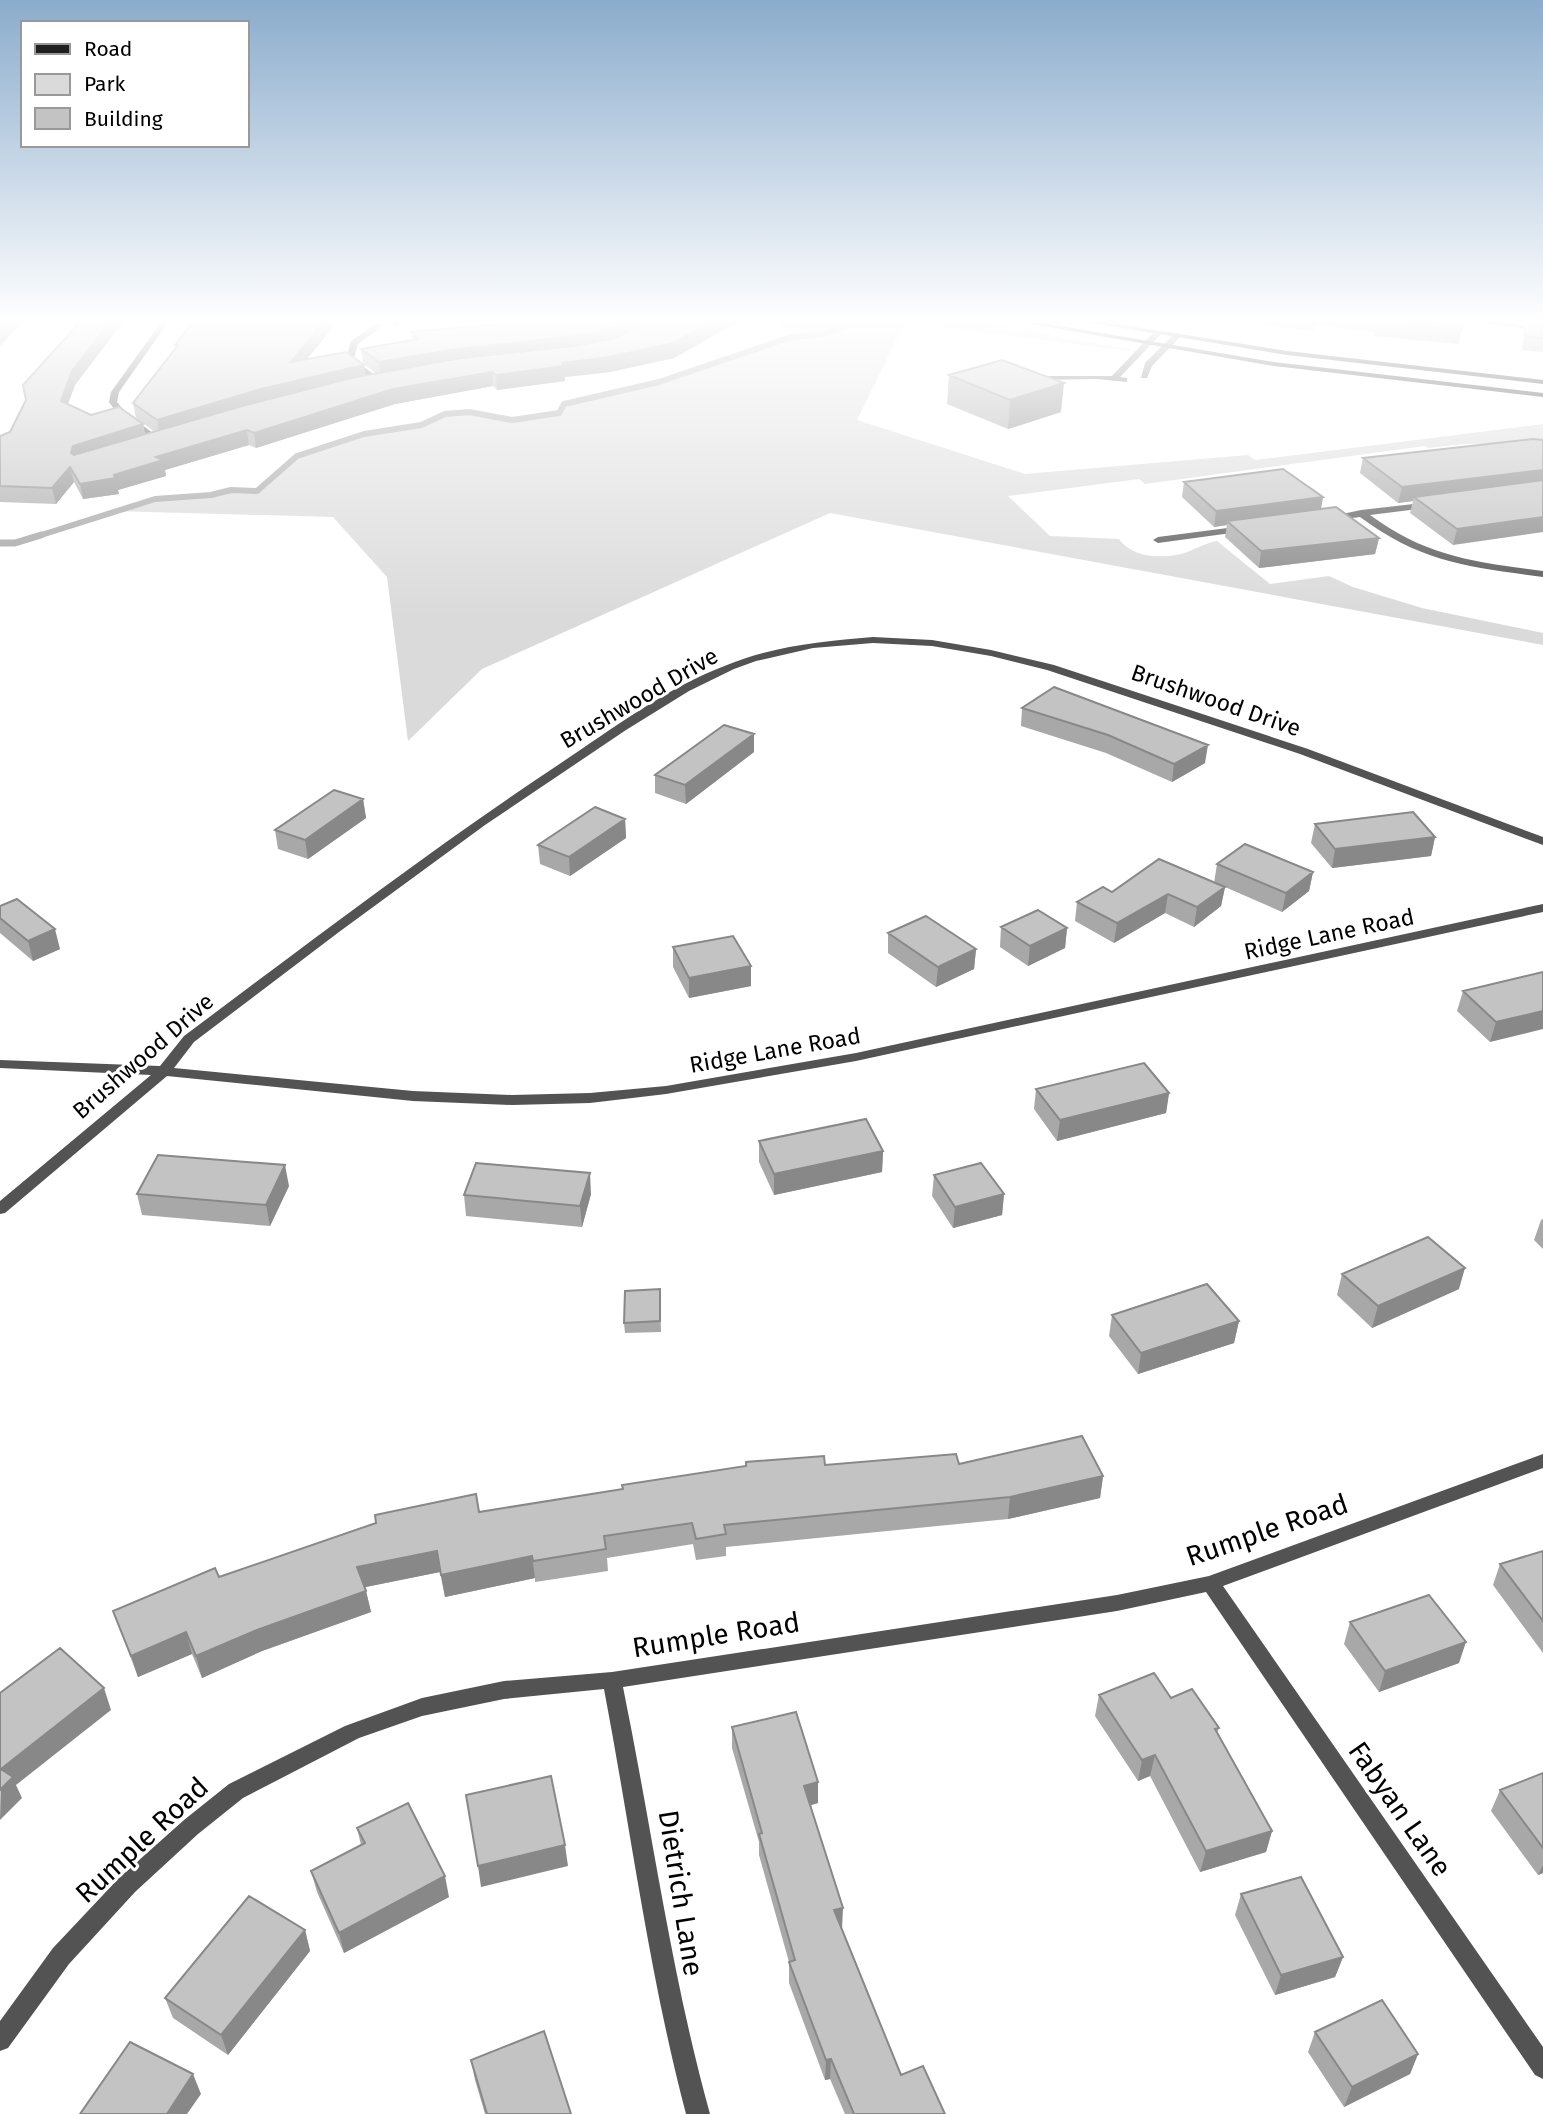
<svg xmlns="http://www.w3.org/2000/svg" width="1543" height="2114" font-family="'Fira Sans',sans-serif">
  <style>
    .green { fill: #dadada }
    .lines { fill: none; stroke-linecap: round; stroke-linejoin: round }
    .stream-far1 { stroke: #a1a1a1; stroke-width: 6 }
    .stream { stroke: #a1a1a1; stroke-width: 7 }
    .service { fill: #535353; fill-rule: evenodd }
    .minor { fill: #535353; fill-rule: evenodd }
    .secondary { fill: #202020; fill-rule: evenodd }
    .wall { fill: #a8a8a8 }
    .shaded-wall { fill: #888 }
    .building { fill: #c3c3c3; stroke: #888; stroke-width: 2 }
    .labels { text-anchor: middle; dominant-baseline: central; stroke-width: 6; stroke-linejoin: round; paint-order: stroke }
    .street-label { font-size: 23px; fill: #000; stroke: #fff }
    .near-street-label { font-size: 28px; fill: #000; stroke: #fff }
  </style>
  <rect width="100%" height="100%" fill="#fff"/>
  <path class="green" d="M776,321H976L1152,354L905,322L857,420L1025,474L1248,455L1255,460L1543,424V442L1465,444L1428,448L1425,446L1145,484L1139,479L1008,496L1050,536L1119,539C1131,557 1160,559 1181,554C1193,551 1201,544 1217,541L1270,584L1329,576L1353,587L1422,608L1543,633V645L830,513L482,669L408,741L387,577L333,517L113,511C147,502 173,499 207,495C225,493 238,490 257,491L297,456L364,434L421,425L445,414L469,412L512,420L559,413L564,404L659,382L788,338Z"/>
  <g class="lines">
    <path class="stream-far1" d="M35,537L155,499L211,495L231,490L257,491L297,456L364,434L421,425L445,414L469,412L512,420L559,413L564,404L659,382L788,338L829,333L855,321"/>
    <path class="stream" d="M0,543H15L41,535"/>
    <path class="service" d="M1154,332L1161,334L1120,377L1127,378V382L1097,379L1031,380L1027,378L1031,376H1112Z
      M1173,335L1180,337L1152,366L1147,378H1141L1145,363Z"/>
    <path class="minor" d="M162,321H169L119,392L117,402L126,413L161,439L162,441L158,444L120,417L109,402L111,392Z
      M1466,321H1493L1543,327V331Z
      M377,323L384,325L358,344L354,358L358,363L382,380L383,382L379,384L352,367L346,358L351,341Z
      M1431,502L1436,505L1434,507L1370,515C1427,557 1475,562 1543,571V577C1469,567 1422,563 1360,517L1329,521L1324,518L1361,510Z
      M1243,526L1246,527V531L1158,543L1153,540L1158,537Z
      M873,637L932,640L991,650L1054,665L1308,749L1543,837V845L1300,754L1047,670L991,656L932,646L873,643L813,648L756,661L734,669L689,691L626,730L485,825L339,932L194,1042L174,1068L413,1091L512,1095L590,1093L666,1086L856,1053L1543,904V912L856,1061L666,1094L590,1103L512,1105L413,1101L167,1076L5,1213L0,1214V1201L151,1075L0,1068V1060L160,1066L184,1036C307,944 430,850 558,765C612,729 666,688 727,665C774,646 823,641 873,637Z
      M1543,1454V1468L1223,1586L1543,2047V2079L1535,2075L1206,1592L1117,1611L623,1687C652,1829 671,1974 710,2114H686C649,1974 631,1831 604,1689L504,1699L422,1716L359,1738L243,1798L198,1834L135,1892L69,1964L8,2048L0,2051V2021L53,1948L119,1878L184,1820L229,1784L345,1726L422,1698L504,1681L612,1672L1117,1595L1209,1576Z"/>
    <path class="secondary" d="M1013,321H1031L1274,362L1543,393V397L1274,366Z
      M1079,321H1098L1287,351L1543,380V384L1287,355Z"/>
  </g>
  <path class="wall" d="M192,321H338L307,359L365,376L377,374L363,363L361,349L412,340L411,332L736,323L674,358L610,372L565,377V381L497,390L493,386L395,404L256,448L249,445L165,470L166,476L118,490L119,494L83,499L74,482L56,504L0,502V436L10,432L75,385L68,404L91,415L143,424L145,434L155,432L136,418L133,403L175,348V345Z
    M386,321H414L394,328Z
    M1229,321H1463L1459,344L1373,336V332L1317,325L1312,331Z
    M1525,321H1543V352L1522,350L1526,322Z
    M949,375L1061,412L1008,429L947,404Z
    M1543,440L1453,545L1410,513L1413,501L1398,503L1360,473L1363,458Z
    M1184,482L1323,497L1321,509L1379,538L1375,554L1259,568L1225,537L1227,525L1214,527L1182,497Z
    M1022,708L1205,763L1172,782L1106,753L1021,726Z
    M754,752L686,804L655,793V775Z
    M363,799L366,818L308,859L278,849L275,830Z
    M625,819L626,838L570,876L540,864L538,845Z
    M1315,824L1435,837L1431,856L1332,868L1311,843Z
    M1217,864L1313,872L1309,891L1282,912L1225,887L1221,906L1194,927L1165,913L1114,943L1075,921L1077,902L1112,892L1214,883Z
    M0,906L60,949L33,961L0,933Z
    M1001,927L1067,928L1065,948L1028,966L1000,947Z
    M888,933L976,949L974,969L936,987L888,953Z
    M673,947L751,986L689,998L673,967Z
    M1543,972L1490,1042L1457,1011L1463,991Z
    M1036,1089L1169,1093L1166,1113L1057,1141L1034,1109Z
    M759,1141L883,1151L882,1172L774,1195L759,1162Z
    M934,1175L1004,1194L1002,1215L953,1228L932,1196Z
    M289,1186L270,1226L142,1215L137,1194Z
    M591,1194L582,1227L466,1216L464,1195Z
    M1543,1219V1249L1534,1240L1541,1220Z
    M1342,1274L1459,1289L1372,1328L1337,1295Z
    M660,1289L661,1332L625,1333L624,1323Z
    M1112,1315L1239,1321L1234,1343L1138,1374L1109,1336Z
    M959,1464L1103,1476L1100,1498L1008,1519L726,1547V1556L696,1560L693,1544L607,1558L608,1571L535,1582V1578L445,1597L440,1572L365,1587L371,1612L262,1651L202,1678L192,1654L138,1677L113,1611L219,1577L479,1512L825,1465Z
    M1543,1551V1653L1493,1585L1500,1564Z
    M1350,1622L1459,1663L1379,1692L1344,1644Z
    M1099,1695L1171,1698L1219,1728L1217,1734L1272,1831L1266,1852L1200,1872L1150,1776L1138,1781L1095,1716Z
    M732,1727L818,1782V1803L811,1805L842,1929L901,2075L945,2114H845L830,2079L825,2080L789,1983V1962L759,1855V1842L732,1748Z
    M1543,1773V1873L1538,1875L1491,1811L1500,1790Z
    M357,1828L449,1897L344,1953L317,1892L311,1871L361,1845Z
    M1241,1894L1343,1957L1335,1977L1275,1995L1235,1915Z
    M305,1930L310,1951L228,2055L173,2018L165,1998Z
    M1315,2032L1418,2054L1410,2074L1344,2107L1308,2052Z
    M471,2060L571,2114H485L475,2080Z"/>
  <path class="shaded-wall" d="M7,321H24L0,346V329Z
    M111,321H124L75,385L64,415L61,401L72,371Z
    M324,321H338L293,376L291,362Z
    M393,321H414L394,328Z
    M629,321H651L621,340L381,376L379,362Z
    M714,321H736V323L674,358L610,372L565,377V381L497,390L496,375L562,363Z
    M1314,321H1318L1317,325L1312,331Z
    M364,365L366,380L160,435L157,420L261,389Z
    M492,372L493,386L395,404L256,448L254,433L393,389Z
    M1064,383L1061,412L1008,429L1010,400Z
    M143,424L146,439L74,468L71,453L73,446Z
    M247,430L249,445L165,470L166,476L118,490L119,494L83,499L80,484L114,475L156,457Z
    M70,467L74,482L56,504L52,488Z
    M1543,470V485L1414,497L1413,501L1398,503L1402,487Z
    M1323,497L1320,513L1227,521V525L1214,527L1216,511Z
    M1543,517V532L1453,545L1457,529Z
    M1379,538L1375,554L1259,568L1261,551Z
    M754,734V752L686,804L685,785Z
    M1208,745L1205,763L1172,782L1174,764Z
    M363,799L366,818L308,859L305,840Z
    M625,819L626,838L570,876L569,857Z
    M1435,837L1431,856L1332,868L1335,849Z
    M1313,872L1309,891L1282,912L1286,893Z
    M1225,887L1221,906L1194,927L1197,907Z
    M1168,894L1165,913L1114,943L1117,923Z
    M1067,928L1065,948L1028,966L1030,946Z
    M55,929L60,949L33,961L28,941Z
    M976,949L974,969L936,987L938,967Z
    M751,966V986L689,998V978Z
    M1543,1011V1029L1490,1042L1496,1022Z
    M1169,1093L1166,1113L1057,1141L1060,1120Z
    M883,1151L882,1172L774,1195V1174Z
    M285,1165L289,1186L270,1226L266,1205Z
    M590,1173L591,1194L582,1227L580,1206Z
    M1004,1194L1002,1215L953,1228L955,1207Z
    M1465,1268L1459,1289L1372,1328L1378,1306Z
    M1239,1321L1234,1343L1138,1374L1141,1353Z
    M1103,1476L1100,1498L1008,1519L1010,1497Z
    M437,1551L440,1572L361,1588L357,1567Z
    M532,1556L535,1578L445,1597L441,1575Z
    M366,1591L371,1612L262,1651L202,1678L196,1656L257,1630Z
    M186,1632L192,1654L138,1677L131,1656Z
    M1466,1642L1459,1663L1379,1692L1385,1671Z
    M104,1688L111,1710L16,1785L22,1798L0,1820L1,1769Z
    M1155,1755L1150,1776L1138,1781L1142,1760Z
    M818,1782V1803L804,1807V1786Z
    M1272,1831L1266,1852L1200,1872L1206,1851Z
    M565,1845L568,1866L481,1887L478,1866Z
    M1543,1865V1873L1538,1875Z
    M445,1876L449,1897L344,1953L339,1933Z
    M843,1908L842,1929L834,1910Z
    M305,1930L310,1951L228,2055L221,2035Z
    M1343,1957L1335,1977L1275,1995L1281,1975Z
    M1418,2054L1410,2074L1344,2107L1352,2087Z
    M831,2059L830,2079L825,2080L826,2060Z
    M193,2074L201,2094L187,2114H167Z"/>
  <path class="building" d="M0,321H7L0,329Z
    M81,321H111L72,371L61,401L91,415L119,407L143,424L73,446L71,453L74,455L242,406L351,378L461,358L574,346L615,338L650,321H714L673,343L610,357L562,363L564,366L496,375L492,372L393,389L254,433L247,430L156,457L163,460L114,475L115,478L80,484L70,467L52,488L0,486V436L10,432L26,400L23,385Z
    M193,321H324L291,362L346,352L364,365L261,389L157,420L133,403L178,345H175Z
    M531,321H629L620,326L575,336L458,349L379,362L361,349L418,339L411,332Z
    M1375,321H1463L1462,330Z
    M1526,321H1543V338L1525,336Z
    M1002,360L1064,383L1010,400L949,375Z
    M1533,439L1543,440V470L1402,487L1363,458Z
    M1283,469L1323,497L1216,511L1184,482Z
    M1543,480V517L1457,529L1414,497Z
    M1336,507L1379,538L1261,551L1227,521Z
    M1054,687L1208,745L1174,764L1108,735L1022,708Z
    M724,725L754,734L685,785L655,775Z
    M334,790L363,799L305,840L275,830Z
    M595,807L625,819L569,857L538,845Z
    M1413,812L1435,837L1335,849L1315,824Z
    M1245,844L1313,872L1286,893L1217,864Z
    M1159,859L1225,887L1197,907L1168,894L1117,923L1077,902L1103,887L1112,892Z
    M17,899L55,929L28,941L0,918V906Z
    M1038,910L1067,928L1030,946L1001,927Z
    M926,916L976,949L938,967L888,933Z
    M733,936L751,966L689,978L673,947Z
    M1543,972V1011L1496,1022L1463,991Z
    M1144,1063L1169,1093L1060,1120L1036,1089Z
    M866,1119L883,1151L774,1174L759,1141Z
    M158,1155L285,1165L266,1205L137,1194Z
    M476,1163L590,1173L580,1206L464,1195Z
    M981,1163L1004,1194L955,1207L934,1175Z
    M1428,1237L1465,1268L1378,1306L1342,1274Z
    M1207,1284L1239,1321L1141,1353L1112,1315Z
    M660,1289V1321L624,1323L625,1291Z
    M1082,1436L1103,1476L1010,1497L724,1525L726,1534L696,1539L692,1523L604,1536L606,1549L533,1561L532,1556L441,1575L437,1551L357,1567L366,1591L257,1630L196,1656L186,1632L131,1656L113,1611L215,1568L219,1577L376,1523L375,1515L476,1494L479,1512L623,1489L622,1485L746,1466V1462L824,1456L825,1465L956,1454L959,1464Z
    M1543,1551V1621L1500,1564Z
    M1429,1595L1466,1642L1385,1671L1350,1622Z
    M60,1648L104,1688L1,1769L13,1777L0,1790V1693Z
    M1154,1673L1171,1698L1192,1689L1219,1728L1215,1729L1272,1831L1206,1851L1155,1755L1142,1760L1099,1695Z
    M796,1712L818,1782L804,1786L843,1908L834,1910L901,2075L923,2066L945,2114H854L831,2059L826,2060L789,1962L795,1960L759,1834L762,1833L732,1727Z
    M1543,1773V1848L1500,1790Z
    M551,1776L565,1845L478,1866L466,1795Z
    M408,1803L445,1876L339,1933L311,1871L365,1843L357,1828Z
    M1301,1877L1343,1957L1281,1975L1241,1894Z
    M249,1896L305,1930L221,2035L165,1998Z
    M1382,2000L1418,2054L1352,2087L1315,2032Z
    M544,2031L571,2114H487L471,2060Z
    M130,2042L193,2074L167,2114H80Z"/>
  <linearGradient id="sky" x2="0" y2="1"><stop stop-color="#8baccc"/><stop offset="0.52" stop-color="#fff"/><stop offset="1" stop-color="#fff" stop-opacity="0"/></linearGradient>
  <rect width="1543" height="617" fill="url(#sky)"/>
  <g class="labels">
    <g class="street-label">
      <text transform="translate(639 698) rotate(-30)">Brushwood Drive</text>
      <text transform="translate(1216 700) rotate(19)">Brushwood Drive</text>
      <text transform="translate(1329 934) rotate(-12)">Ridge Lane Road</text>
      <text transform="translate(775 1050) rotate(-10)">Ridge Lane Road</text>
      <text transform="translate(143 1056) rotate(-41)">Brushwood Drive</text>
    </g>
    <g class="near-street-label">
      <text transform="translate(1267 1530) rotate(-19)">Rumple Road</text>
      <text transform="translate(716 1635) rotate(-9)">Rumple Road</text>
      <text transform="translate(1400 1809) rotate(55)">Fabyan Lane</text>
      <text transform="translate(142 1840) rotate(-43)">Rumple Road</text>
      <text transform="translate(681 1893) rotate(81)">Dietrich Lane</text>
    </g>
  </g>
  <rect x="21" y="21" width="228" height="126" fill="#ffffff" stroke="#999999" stroke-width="2"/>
  <rect x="35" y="44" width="35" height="10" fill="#202020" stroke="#999999" stroke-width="2"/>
  <text x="84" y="56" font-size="21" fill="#000000">Road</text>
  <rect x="35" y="74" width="35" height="21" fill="#dadada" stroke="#999999" stroke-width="2"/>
  <text x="84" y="91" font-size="21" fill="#000000">Park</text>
  <rect x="35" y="108" width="35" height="21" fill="#c3c3c3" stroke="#999999" stroke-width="2"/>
  <text x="84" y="126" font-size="21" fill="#000000">Building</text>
</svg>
